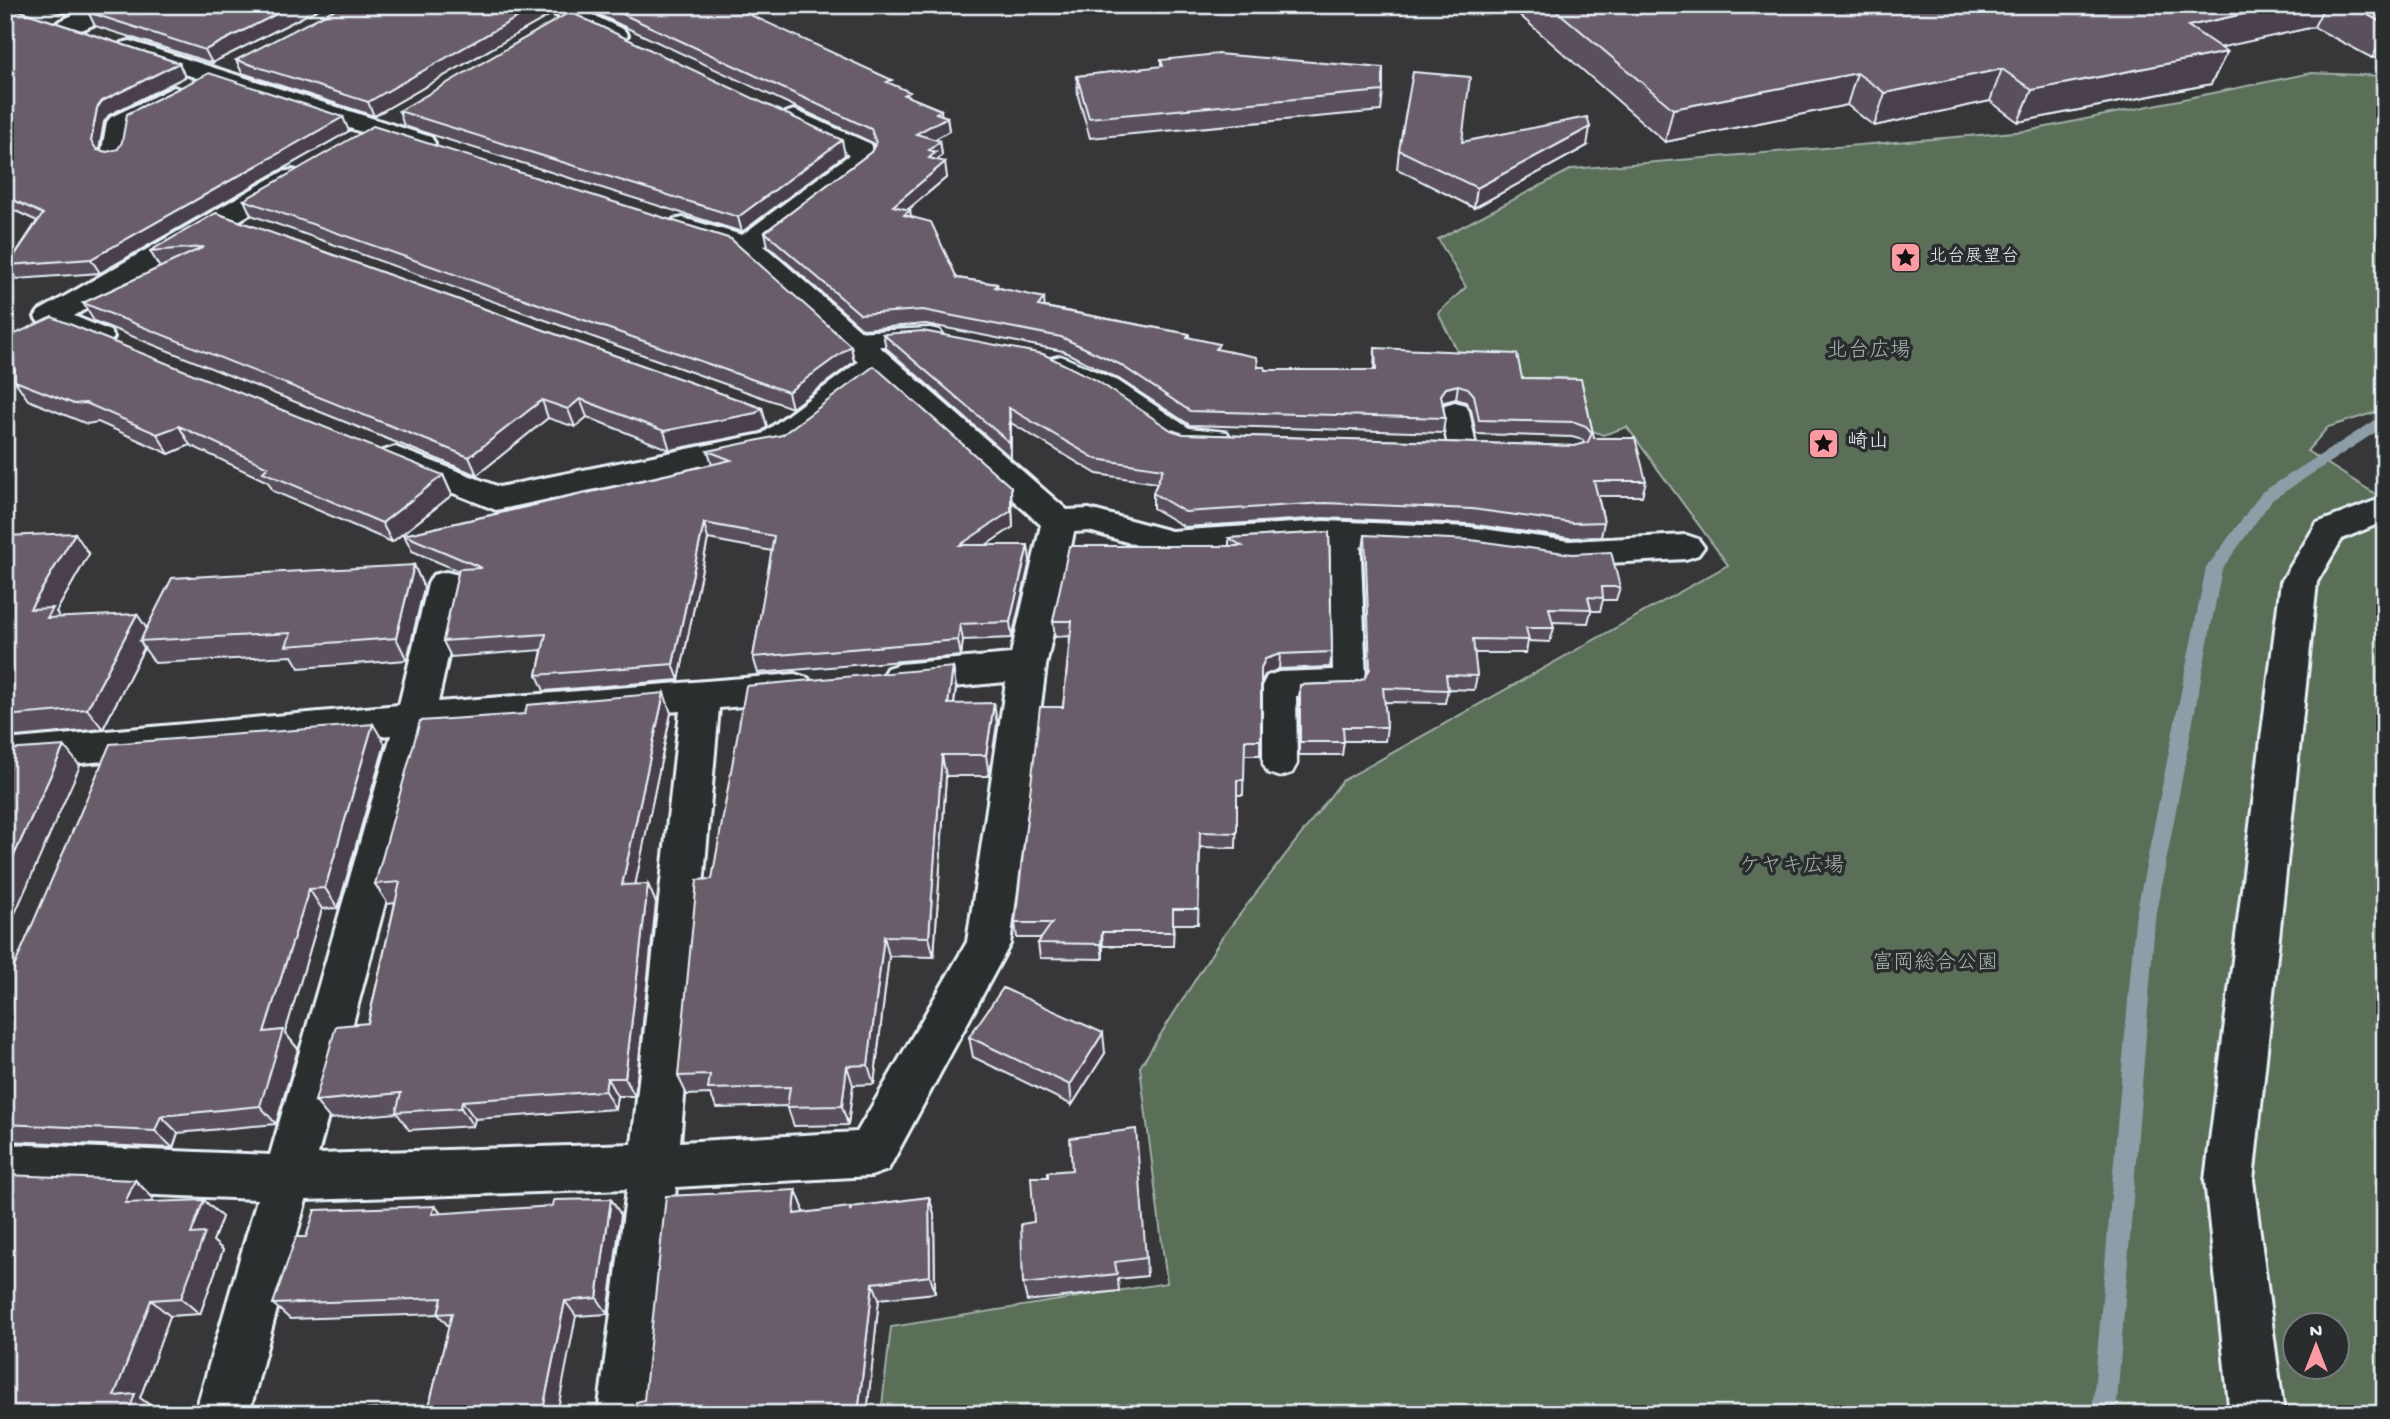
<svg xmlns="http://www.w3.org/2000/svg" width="2390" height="1419" font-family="'Gochi Hand','Klee One',sans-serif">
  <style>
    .green { fill: #5a6e58; stroke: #a1b0a8; stroke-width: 2; fill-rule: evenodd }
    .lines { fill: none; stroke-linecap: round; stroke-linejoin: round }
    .stream { fill: #8e9ea9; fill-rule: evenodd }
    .lane-casing { stroke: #e8f1f8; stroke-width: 5 }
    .street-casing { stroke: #e8f1f8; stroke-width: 6 }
    .secondary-casing { stroke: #e8f1f8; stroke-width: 6 }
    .lane { fill: #2a2d2e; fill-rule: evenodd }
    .street { fill: #2a2d2e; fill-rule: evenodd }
    .secondary { fill: #2a2d2e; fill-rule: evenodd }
    .wall { fill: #5a505c; stroke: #e8f1f8; stroke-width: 2 }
    .shaded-wall { fill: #4a414b; stroke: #e8f1f8; stroke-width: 2 }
    .building { fill: #695d6b; stroke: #e8f1f8; stroke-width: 2 }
    .labels { text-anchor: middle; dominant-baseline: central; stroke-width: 7; stroke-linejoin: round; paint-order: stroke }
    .far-poi-label { font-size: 18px; fill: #e8f1f8; stroke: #2a2d2e; text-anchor: start }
    .park-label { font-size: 21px; fill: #a8b6b0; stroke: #2a2d2e }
    .poi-label { font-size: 21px; fill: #e8f1f8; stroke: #2a2d2e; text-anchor: start }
  </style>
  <rect width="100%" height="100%" fill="#37373a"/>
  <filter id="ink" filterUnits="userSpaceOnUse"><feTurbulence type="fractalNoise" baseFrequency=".0143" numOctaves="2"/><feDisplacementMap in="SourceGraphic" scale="14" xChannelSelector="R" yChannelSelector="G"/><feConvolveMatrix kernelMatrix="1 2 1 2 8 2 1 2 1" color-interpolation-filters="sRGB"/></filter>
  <g filter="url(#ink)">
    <path class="green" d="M2311,73L2385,76V406L2376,412L2328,427L2307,451L2385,500V1414H1391L1382,1404L1257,1414H881L891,1327L1167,1283L1140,1067L1221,939L1342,781L1728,565L1627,427L1603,435L1475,386L1438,313L1466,287L1438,239L1572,169L2027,131ZM2296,1324H2338V1366H2296Z"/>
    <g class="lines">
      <path class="stream" d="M2385,414V426L2272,500L2222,569L2155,920L2116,1414H2092L2135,920L2206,568L2262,492Z"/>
      <defs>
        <path id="lane" d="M930,328L939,330L943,336L939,342L855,348L846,346L842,340L846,334L855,332Z
          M1061,356L1118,381L1189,428L1227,432L1231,438L1227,444L1217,447L1173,443L1098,393L1052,370L1048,364L1052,358Z
          M1455,402L1465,405L1469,411L1476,446L1472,452L1462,455L1452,452L1448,446L1441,411L1445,405Z
          M1345,524L1356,527L1360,534L1366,682L1362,690L1350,694L1296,696L1297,764L1292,773L1280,777L1268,773L1263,764V684L1267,676L1279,672L1333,670L1330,534L1334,527Z"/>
        <path id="street" d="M94,5H125L121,10C103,19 78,37 58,32L54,27L58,22Z
          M541,5H572L624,30L628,35L624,40L616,42L608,40L545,10Z
          M130,41L431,137L435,143L431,149L422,151L413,149L121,53L118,48L121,43Z
          M174,87L183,90L187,95L183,100L132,126L127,156L123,162L114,164L105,162L101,156L107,122L111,117Z
          M794,110L871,144L876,158L764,246L1067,510L1089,509L1171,531L1324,521L1469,527L1569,541L1686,535L1698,539L1704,547L1698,555L1686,559L1569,565L1469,551L1324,545L1171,555L1089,531L1074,532L1046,666L1010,944L888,1170L871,1176L676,1187L652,1414H598L627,1189L306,1200L249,1414H195L257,1199L5,1189V1144L270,1155L391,735L5,770V740L399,705L428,584L433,575L446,572L459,575L464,584L438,702L795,674L808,678L814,688L808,698L795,702L719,708L680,1142L857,1132L967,942L1006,682L900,692L887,688L881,678L887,668L900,664L1011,654L1041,525L877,378L784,449L496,510L383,465L378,458L383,451L395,447L499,487L762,434L858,362L736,252L673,232L669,226L673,220L683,218L742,235L849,155L785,123L781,118L785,113ZM680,711L632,1144L318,1154L431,731Z
          M292,170L302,172L306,178L302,184L74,316L110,331L114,337L110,343C87,349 61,332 39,323L35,317L39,311L282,172Z"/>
        <path id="secondary" d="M2385,497V521L2342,539L2317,582L2253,1180L2284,1414H2230L2205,1180L2281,582L2317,523Z"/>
      </defs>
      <use href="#lane" class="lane-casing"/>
      <use href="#street" class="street-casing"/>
      <use href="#secondary" class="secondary-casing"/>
      <use href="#lane" class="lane"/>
      <use href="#street" class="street"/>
      <use href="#secondary" class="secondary"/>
    </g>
    <path class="wall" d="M35,5H88L66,15Z
      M102,5H326L212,63L95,26L88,12Z
      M578,5H729L893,85L910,97L941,110V115L947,117L949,131L934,140L940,141L942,155L937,160L947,177L908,210H910L911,217L957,278L997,284L998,287L1045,307L1189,334V338L1265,370H1374L1375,348L1522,378L1581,379L1594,438L1646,481L1642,496H1598L1604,522L1601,537L1569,538L1469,524L1324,518L1185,527L1153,508V493L1157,483L1097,474L1011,423V458L886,348L883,334L1183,434L1575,446L1584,443L1583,440L1572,437L1476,434L1471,410L1466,402L1456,399L1444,402L1443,405L1445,418L1443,433L1190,425L1119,379L1063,351L926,324L863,329L768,246L765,232L871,152L875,146L873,143Z
      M1508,5H2385V56L2372,58L2314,27L2220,47L2227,52L2211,84L2018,122L1990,101L1874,126L1847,105L1665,142Z
      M5,6L179,63L185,77L109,115L104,122L99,151L107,152L349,131L100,273L17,279L8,265L37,221L5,206Z
      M550,15L374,116L242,73L236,60Z
      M1161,60L1383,91L1381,111L1090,138L1078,96L1077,76L1161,67Z
      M399,111L845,155L742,232L404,126Z
      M1462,142L1587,146L1474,208L1397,169L1399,150Z
      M244,200L851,346L854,362L792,408L251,215Z
      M216,213L762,408L767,427L761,432L670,450L587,417L575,427L548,418L477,475L94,321L83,303L160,268L150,251Z
      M15,381L443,475L452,495L392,542L273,491L268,482L190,445L169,454L98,422L87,424L28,400Z
      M708,451L1012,503L1013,527L985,545L1030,561L1012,638L963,640L961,656L758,673L753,657L772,551L708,539L679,680L544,691L537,675L542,650L451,657L443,641L459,571L412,551L404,535L712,464Z
      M1329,532L1332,652L1330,667L1279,669L1265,675L1261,683L1260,755H1244L1243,795H1237L1236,848L1200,847L1198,924H1174L1173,946H1103V959L1040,958L1038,943L1042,938H1017L1015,923L1063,707L1070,636L1055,637L1053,621L1229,546V538Z
      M1365,535L1620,587L1616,600H1603L1600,611H1591L1588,623L1552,622L1554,628L1550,642L1528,641L1526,653H1474L1477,676L1474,690L1448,689L1445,703L1384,702L1387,727L1385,741H1344L1342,755H1299V699L1300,685L1352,683L1364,679L1368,673L1363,549Z
      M5,536L89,554L56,612L60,618L146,628L414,565L424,588L407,660L299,668L292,656L155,663L144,648L103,729L5,738Z
      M953,667L956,688L954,704L997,724L989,776H946L934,957L889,956L874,1084L853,1085L848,1125L794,1126L787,1106L717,1108L710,1094L687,1095L678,1076L712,879Z
      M671,713L635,885L656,903L635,1096H617L615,1109L475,1119L473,1126L409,1130L397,1113L330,1119L315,1101L368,1023L395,903L388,904L375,884Z
      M385,744L338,908L322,909L285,1033L298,1049L276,1124L178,1133L173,1148L5,1141V988Z
      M969,1037L1105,1053L1072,1105L973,1057Z
      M135,1180L153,1198L151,1202L222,1217L213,1241L223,1250L200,1314L170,1316L140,1398L155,1409L5,1414Z
      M796,1190L803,1208V1213L851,1209L929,1197L934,1214L935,1293L879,1299L867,1414H634Z
      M442,1214L621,1215L608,1314L576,1316L429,1406L449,1327L438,1314L290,1319L273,1304L306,1237Z
      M1034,1222L1146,1258L1147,1276L1118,1279L1119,1291L1027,1301L1023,1284Z"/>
    <path class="shaded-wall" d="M61,5H88L66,15Z
      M294,5H326L212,63L205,50Z
      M539,5H547L550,15L374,116L368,102Z
      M2285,5H2325L2314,27L2173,58L2188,26Z
      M2385,35V56L2372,58Z
      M2227,52L2211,84L2018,122L2032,90Z
      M179,63L185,77L109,115L104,122L98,156L91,141L97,108L102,101Z
      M2002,69L1990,101L1874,126L1885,93Z
      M1857,73L1847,105L1665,142L1673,109Z
      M941,110L942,120L947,117L949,131L918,149L916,134L936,113Z
      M343,117L349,131L100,273L91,259Z
      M1590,127L1587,146L1474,208L1477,188Z
      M842,140L845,155L742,232L738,217Z
      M940,141L942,155L937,160L938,167L929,158V150Z
      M945,162L947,177L895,220L893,206Z
      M1044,298L1045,312L1038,306Z
      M851,346L854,362L792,408L788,392Z
      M1458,385L1456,399L1444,402L1439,410L1441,395L1446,388Z
      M580,399L587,417L575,427L568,409Z
      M542,400L548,418L477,475L469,457Z
      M762,408L767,427L761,432L670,450L664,431Z
      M1009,408L1011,423V458L1010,443Z
      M179,426L190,445L169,454L157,434Z
      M443,475L452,495L392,542L382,523Z
      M1011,487L1013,527L962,561L960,545Z
      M704,523L708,539L679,680L673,664Z
      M75,533L89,554L56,612L68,629L30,609Z
      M1028,545L1030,561L1012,638L1010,622Z
      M414,565L424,588L407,660L396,638Z
      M137,614L151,635L140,641L144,648L103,729L87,709Z
      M960,624L963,640L961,656L958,640Z
      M1280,654L1279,669L1265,675L1260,684L1261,668L1265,659Z
      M953,667L956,688L951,725L948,704Z
      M664,693L671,713L631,905L622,885Z
      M994,703L997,724L989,776L986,755Z
      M373,724L385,744L338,908L325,888Z
      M64,746L80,766L5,936V875Z
      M942,755L946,776L934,957L929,937Z
      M648,884L656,903L635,1096L625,1078Z
      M309,889L322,909L285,1033L298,1049L276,1124L260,1106L264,1032Z
      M1102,932L1103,946V959L1101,944Z
      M884,936L889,956L874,1084L868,1065Z
      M1103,1033L1105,1053L1072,1105L1070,1085Z
      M847,1066L853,1085L848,1125L842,1106Z
      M607,1078L617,1096L615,1109L605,1091Z
      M462,1101L475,1119L473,1126L461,1108Z
      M161,1116L178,1133L173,1148L155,1131Z
      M135,1180L153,1198L144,1220L125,1203Z
      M796,1190L803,1208L801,1231L794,1214Z
      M929,1197L934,1214L935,1293L930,1276Z
      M611,1199L621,1215L608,1314L597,1298Z
      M204,1200L222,1217L213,1241L223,1250L200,1314L181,1298L191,1234Z
      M435,1206L448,1222L432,1214Z
      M873,1283L879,1299L867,1414H858Z
      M151,1300L170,1316L140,1398L155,1409L154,1414H128L114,1396Z
      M565,1301L576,1316L557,1414H542Z"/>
    <path class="building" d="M102,5H294L205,50L88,12Z
      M343,5H539L368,102L236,60Z
      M603,5H729L892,80L887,82L910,92L904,95L941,110L936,113L947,117L916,134L940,141L929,150L936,152L929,158L945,162L893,206L910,210L904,215L931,222L957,278L997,284L995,287L1044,298L1038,306L1189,334L1187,337L1219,344L1216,349L1257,357L1258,367H1265V370H1376L1375,348L1517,354L1522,378L1581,379L1594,438H1635L1646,481H1594L1604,522L1573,523L1472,509L1325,503L1185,512L1153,493L1163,469L1096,459L1009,408L1010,443L883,334L923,331L1043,354L1096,380L1171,430L1183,434L1575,446L1588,442L1592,433L1586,426L1575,422L1479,420L1474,395L1468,388L1458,385L1446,388L1441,395L1445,418L1190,411L1119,364L1061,337L923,310L860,314L765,232L871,152L876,143L871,129Z
      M1550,5H2285L2188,26L2227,52L2032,90L2002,69L1885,93L1857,73L1673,109Z
      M2349,5H2385V24Z
      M5,6L179,63L102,101L97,108L91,141L97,150L107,152L118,149L122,142L127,114L209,73L343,117L91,259L8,265L43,214L5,196Z
      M570,12L842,140L738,217L399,111Z
      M1217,54L1383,68V91L1089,118L1077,76L1163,66L1161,60Z
      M1413,72L1470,77L1462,142L1587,117L1590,127L1477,188L1399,150Z
      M373,126L731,239L851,346L788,392L244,200Z
      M216,213L762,408L756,413L664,431L580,399L568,409L542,400L469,457L83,303L204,247L150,251Z
      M52,317L443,475L382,523L263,472L268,467L179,426L157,434L86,403L74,404L15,381V370L6,338Z
      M874,366L1011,487V511L960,545H1028L1010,622L960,624L958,640L753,657L774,536L704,523L673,664L537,675L546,634L443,641L459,569L482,568L404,535L731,460L708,451L782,435Z
      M1329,532L1332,652L1280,654L1265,659L1261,668V740H1245L1244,780H1237V833L1200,832L1198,909H1173V932H1102L1101,944L1038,943L1052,923H1015L1040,707H1063L1072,621H1053L1069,546H1242L1229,538Z
      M75,533L30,609L53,608L47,618L137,614L87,709L5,716V536Z
      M1365,535L1471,540L1572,554L1611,552L1620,587H1602L1603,598L1588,597L1591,609L1549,608L1554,628H1526L1529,640L1473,639L1477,676L1446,675L1448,690L1383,688L1387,727H1343L1344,742H1300V685L1352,683L1364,679L1370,669Z
      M414,565L396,638L286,646L291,633L140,641L172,578Z
      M953,667L948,704L994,703L986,755H942L929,937L884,936L868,1065L847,1066L842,1106L787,1107L790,1087L708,1089L710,1075L678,1076L697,880L712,879L746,686Z
      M664,693L622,885L648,884L625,1078H607L605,1091L462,1101L461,1108L396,1112L401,1093L315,1101L336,1026L368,1023L400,882L375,884L420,721L525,714L527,705Z
      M373,724L325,888L309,889L264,1032L283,1030L260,1106L161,1116L155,1131L5,1124V988L110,744Z
      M64,746L5,875V750Z
      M1003,988L1103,1033L1070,1085L969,1037Z
      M1136,1129L1146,1258L1115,1262L1117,1274L1023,1284L1021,1224L1034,1222L1031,1177H1048V1172L1072,1170L1070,1138Z
      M5,1175L135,1180L125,1203L204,1200L191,1234L205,1233L181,1298L151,1300L114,1396L135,1394L128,1414H5Z
      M796,1190L794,1214L850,1207V1211L852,1207L929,1197L930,1276L873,1283L858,1414H634L636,1402L644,1400L666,1196Z
      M611,1199L597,1298L565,1301L542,1414H302L429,1406L452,1313L438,1314L442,1298L273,1304L296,1237H306L315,1210L435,1206L432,1214L553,1206L554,1200Z
      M1186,1411H1239V1414H1186Z"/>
  </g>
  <defs>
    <symbol id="sight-square" viewBox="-11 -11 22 22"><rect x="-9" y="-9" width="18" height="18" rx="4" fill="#ff9aa2" stroke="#2a2d2e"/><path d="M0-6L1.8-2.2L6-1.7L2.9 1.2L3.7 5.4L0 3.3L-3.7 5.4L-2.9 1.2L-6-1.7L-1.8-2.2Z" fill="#111"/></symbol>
  </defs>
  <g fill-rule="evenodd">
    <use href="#sight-square" x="1888" y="240" width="35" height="35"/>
    <use href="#sight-square" x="1806" y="426" width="35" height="35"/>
  </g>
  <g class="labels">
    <g class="far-poi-label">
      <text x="1929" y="257">北台展望台</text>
    </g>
    <g class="park-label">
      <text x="1869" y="352">北台広場</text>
      <text x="1792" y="867">ケヤキ広場</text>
      <text x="1935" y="964">富岡総合公園</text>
    </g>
    <g class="poi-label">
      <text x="1847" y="443">崎山</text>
    </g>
  </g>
  <rect width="2390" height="1419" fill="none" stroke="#2a2d2e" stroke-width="28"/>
  <rect x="14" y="14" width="2362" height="1391" fill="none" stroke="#e8f1f8" stroke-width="2.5" filter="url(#ink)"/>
  <g transform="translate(2316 1346)"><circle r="33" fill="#2a2d2e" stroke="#767b7f" stroke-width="2"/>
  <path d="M0-5L12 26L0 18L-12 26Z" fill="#ff9aa2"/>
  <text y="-10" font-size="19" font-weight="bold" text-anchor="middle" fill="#e8f1f8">N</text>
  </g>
</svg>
